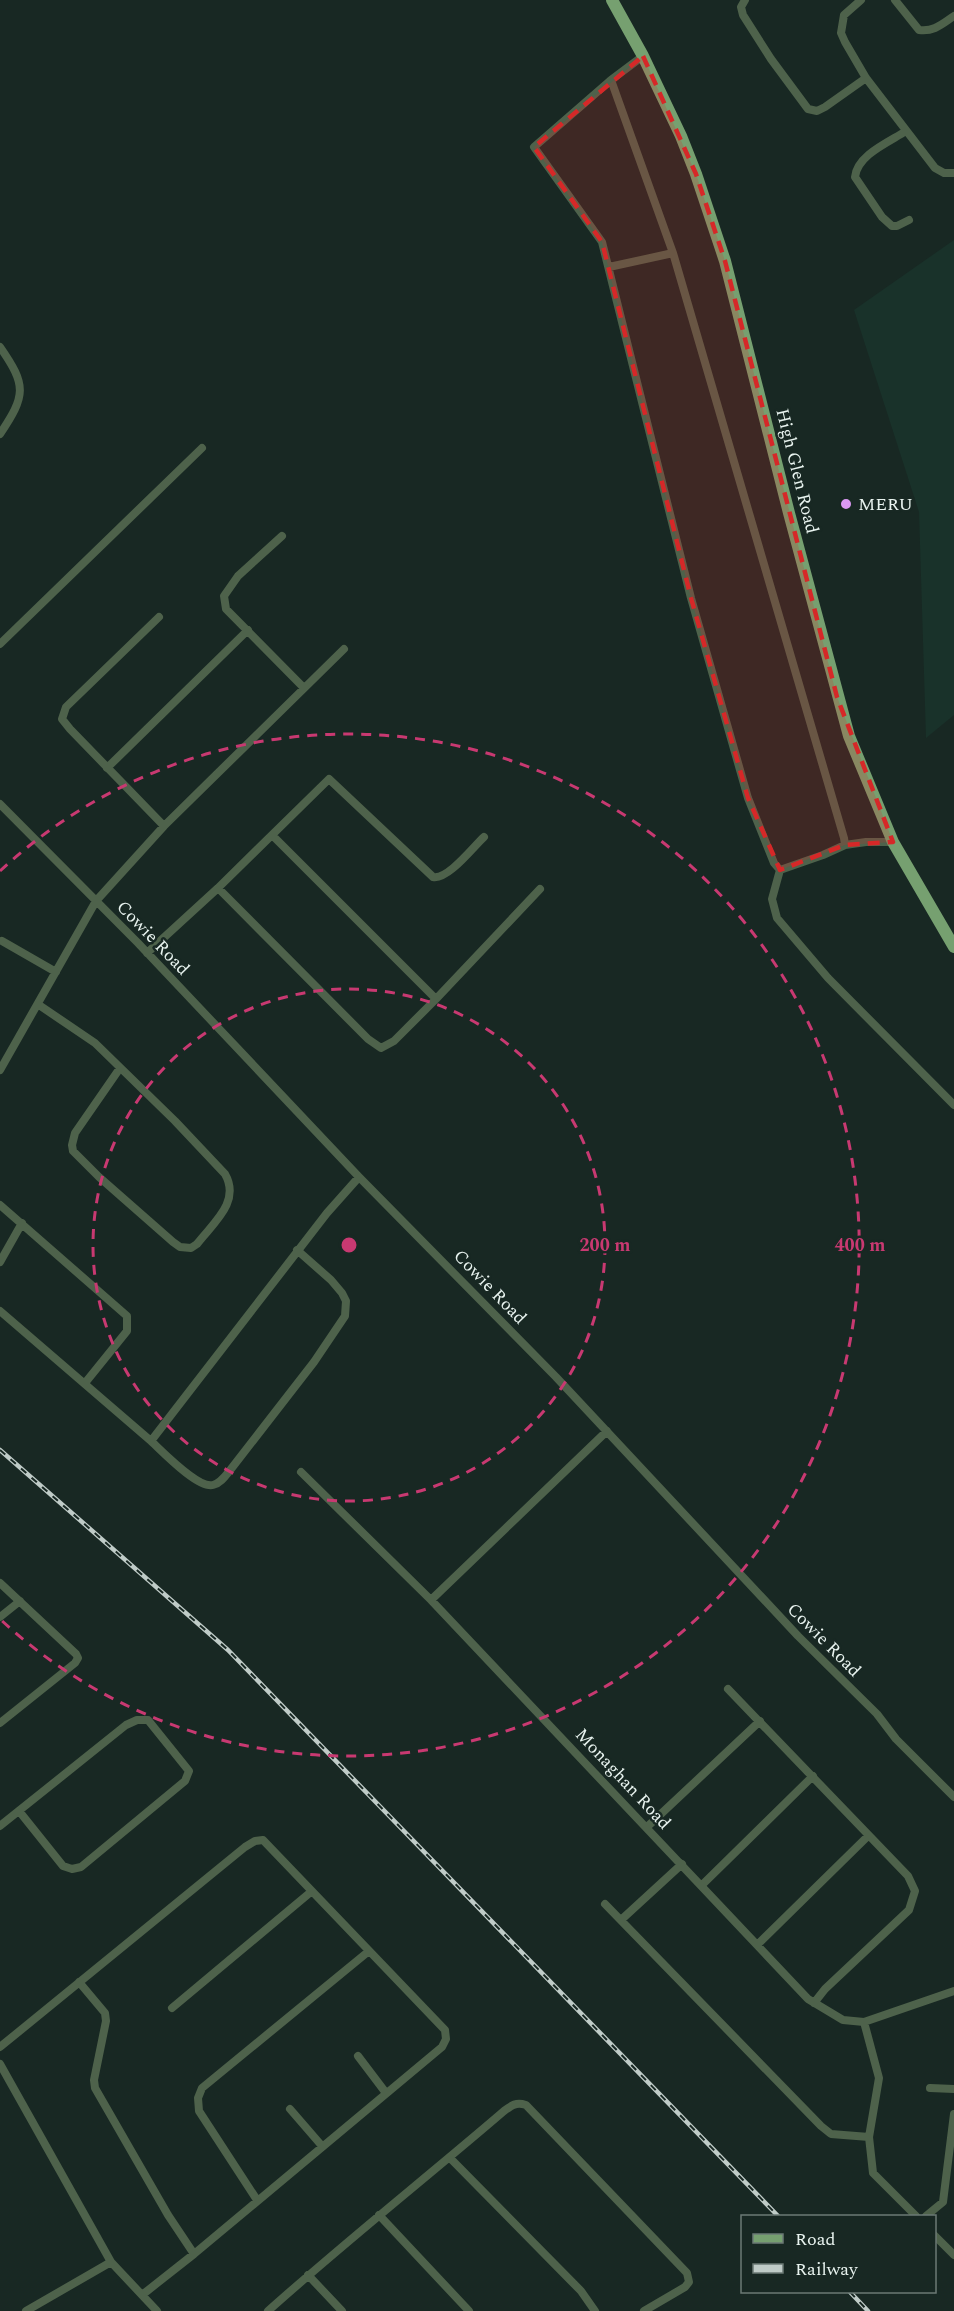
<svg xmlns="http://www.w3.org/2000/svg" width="954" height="2311" font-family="Spectral,serif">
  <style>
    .built { fill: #19322a }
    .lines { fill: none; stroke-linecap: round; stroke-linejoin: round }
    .minor { stroke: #4e624b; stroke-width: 8 }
    .primary { stroke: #76a070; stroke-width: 12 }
    .rail-casing { stroke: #bfcbc7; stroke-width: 4.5 }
    .rail { stroke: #182823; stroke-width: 2; stroke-dasharray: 7; stroke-linecap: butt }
    .marked { fill: #d62828; fill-opacity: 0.2; stroke: #d62828; stroke-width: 4.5; stroke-dasharray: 12 8; stroke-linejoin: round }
    .ring { fill: none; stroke: #c83971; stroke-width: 3; stroke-dasharray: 10 8 }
    .poi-dot { fill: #dc99f4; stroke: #182823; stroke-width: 2 }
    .labels { text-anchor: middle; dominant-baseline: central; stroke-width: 5; stroke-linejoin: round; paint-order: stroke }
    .street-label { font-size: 18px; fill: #e8f3ef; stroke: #182823 }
    .poi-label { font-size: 18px; fill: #e8f3ef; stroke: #182823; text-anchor: start }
    .centre { fill: #c83971; stroke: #182823; stroke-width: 3 }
    .ring-label { font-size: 18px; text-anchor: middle; font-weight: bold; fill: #c83971; stroke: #182823; stroke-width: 5; stroke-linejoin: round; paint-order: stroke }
  </style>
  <rect width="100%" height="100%" fill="#182823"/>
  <path class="built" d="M954,240V715L926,738L919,512L854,310Z"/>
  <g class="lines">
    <path class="minor" d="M745,0L741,7L743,15L771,59L808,109L817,111L825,107L866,78
      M861,0L844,15L841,33L845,42L866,78L935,168L944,173H954
      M895,0L919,30C934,32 942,24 954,16
      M643,56L611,80L534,147L602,242L691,598L748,798L774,863L780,870
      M611,80L673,253L844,838L845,845
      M906,131C889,142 857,155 855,177L882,217L892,226H897L909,220
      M609,267L673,253
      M0,347C27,386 26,395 0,434
      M282,536L238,576L224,596L226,609L304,688
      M159,617L66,707L62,719L70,729L164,826
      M0,644L202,448
      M107,768L248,630
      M0,804L138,943L359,1177L556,1377L798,1636L877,1714L896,1739L954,1797
      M272,835L436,999
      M780,870L772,899L777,918L828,978L954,1105
      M780,870L823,855L845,845L866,842H893
      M218,888L368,1039L381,1048L394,1041L436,999L540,889
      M2,941L56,972
      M147,953L218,888L329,779L433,877C448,880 473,847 484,837
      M39,1005L95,1043L175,1121L225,1174C241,1202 213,1223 197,1244L191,1248L180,1247L173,1242L99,1177L73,1151L72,1145L75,1133L120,1068
      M0,1070L96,901L164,826L344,649
      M0,1205L127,1316V1331L85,1383
      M0,1262L22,1223
      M0,1311L151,1441L327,1213L359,1177
      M151,1441C162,1451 198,1489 213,1485C221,1483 226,1475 231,1469L314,1362L345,1316L346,1301L342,1293L331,1280L297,1250
      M301,1472L431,1600L808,1999L843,2020L864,2022L954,1991
      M0,1583L76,1654L78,1658L75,1663L0,1723
      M431,1600L607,1431
      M0,1617L20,1601
      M728,1689L908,1876L915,1891L909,1910L825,1989L814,2003
      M0,1826L126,1725L137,1720H148L189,1771L185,1781L81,1867L72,1869L63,1866L19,1811
      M647,1827L760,1721
      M702,1885L813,1776
      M605,1904L821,2126L831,2134L869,2137
      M621,1920L682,1864
      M757,1945L868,1836
      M79,1982L105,2013L106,2021L94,2080L95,2088L168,2215L194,2254
      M172,2008L312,1891
      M864,2022L879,2078L869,2137L873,2173L916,2216
      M0,2047L245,1847L255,1841L263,1840L445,2030L446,2039L442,2047L194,2254L142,2295
      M358,2056L386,2093
      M0,2064L111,2262L157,2311
      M930,2088L954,2089
      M290,2109L322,2146
      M450,2158L581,2291L595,2311
      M257,2200L199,2111L198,2098L202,2088L369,1951
      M379,2215L469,2311
      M926,2216L943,2202L954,2114
      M934,2235L954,2255
      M308,2275L342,2311
      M26,2311L111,2262
      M268,2311C345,2242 426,2178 504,2111C512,2105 516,2102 526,2105L687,2273L689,2282L685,2287L644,2311"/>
    <path class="primary" d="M612,0L643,56L681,136L696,174L725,261L789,513L849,736L893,842L954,947"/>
    <defs>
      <path id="rail" d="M0,1450L228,1650L778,2216
        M850,2292L868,2311"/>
    </defs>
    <use href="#rail" class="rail-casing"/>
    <use href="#rail" class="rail"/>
  </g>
  <path class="marked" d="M643,56L696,174L725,261L837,697L893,842L845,845L780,870L748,798L691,598L602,242L534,147Z"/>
  <g class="ring">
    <circle cx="349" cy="1245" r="256"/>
    <path d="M0 871A511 511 0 1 1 0 1619"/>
  </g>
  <circle class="poi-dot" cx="846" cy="504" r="6"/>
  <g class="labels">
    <g class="street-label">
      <text transform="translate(797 471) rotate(76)">High Glen Road</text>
      <text transform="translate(153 938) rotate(46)">Cowie Road</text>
      <text transform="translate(490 1287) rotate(46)">Cowie Road</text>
      <text transform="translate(824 1640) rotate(45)">Cowie Road</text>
      <text transform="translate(623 1779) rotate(47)">Monaghan Road</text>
    </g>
    <g class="poi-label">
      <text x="858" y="504">MERU</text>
    </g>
  </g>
  <circle cx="349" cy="1245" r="9" class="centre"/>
  <g class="ring-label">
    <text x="605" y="1251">200 m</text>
    <text x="860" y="1251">400 m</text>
  </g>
  <rect x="741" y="2215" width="195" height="78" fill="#182823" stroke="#6b7975" stroke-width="1.5"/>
  <rect x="753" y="2234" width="30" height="9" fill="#76a070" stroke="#6b7975" stroke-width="1.5"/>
  <text x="795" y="2245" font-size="18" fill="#e8f3ef">Road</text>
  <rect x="753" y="2264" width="30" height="9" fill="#bfcbc7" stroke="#6b7975" stroke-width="1.5"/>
  <text x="795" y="2275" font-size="18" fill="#e8f3ef">Railway</text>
</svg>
